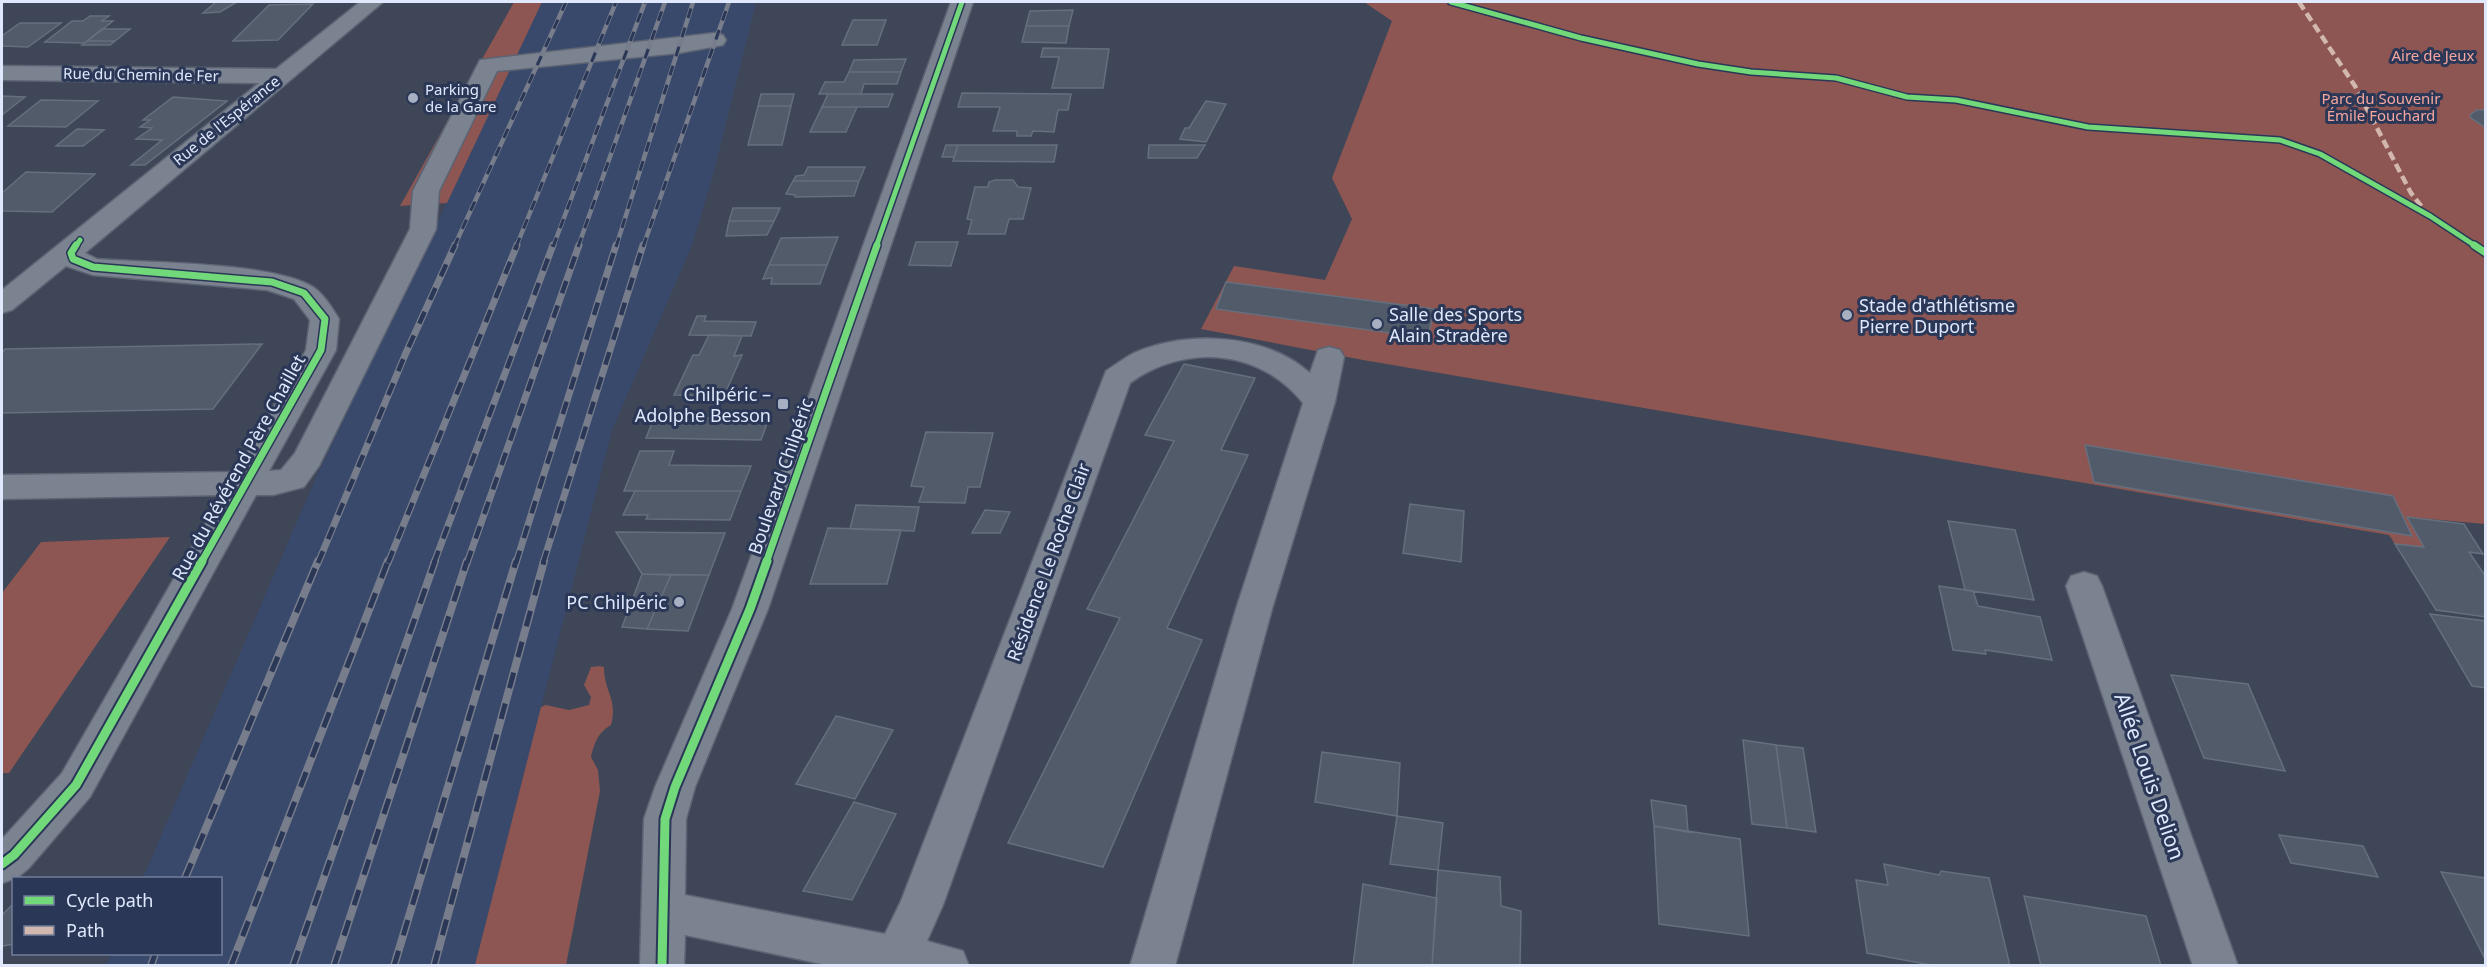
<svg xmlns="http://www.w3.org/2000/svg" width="2487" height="967" font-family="'Noto Sans',sans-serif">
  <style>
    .built { fill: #39496c }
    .green { fill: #8d5652 }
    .building { fill: #515b69; stroke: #666f7d; stroke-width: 1.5 }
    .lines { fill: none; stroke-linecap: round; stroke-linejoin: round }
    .minor-casing { stroke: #5c6372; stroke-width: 3 }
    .minor { fill: #7b8290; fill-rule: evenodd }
    .rail-far2-casing { stroke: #787d8b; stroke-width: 4.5 }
    .rail-far1-casing { stroke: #787d8b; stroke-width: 7 }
    .rail-casing { stroke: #787d8b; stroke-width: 8 }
    .rail-far2 { stroke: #2a3757; stroke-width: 3; stroke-dasharray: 10; stroke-linecap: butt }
    .rail-far1 { stroke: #2a3757; stroke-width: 4.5; stroke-dasharray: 13; stroke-linecap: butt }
    .rail { stroke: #2a3757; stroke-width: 5; stroke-dasharray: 16; stroke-linecap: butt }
    .quiet { stroke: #d1b7ad; stroke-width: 4.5; stroke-dasharray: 9 4.5; stroke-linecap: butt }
    .cycleway-far2-casing { stroke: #2a3757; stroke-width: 8 }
    .cycleway-far1-casing { stroke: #2a3757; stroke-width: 10 }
    .cycleway-casing { stroke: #2a3757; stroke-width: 13 }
    .cycleway-far2 { stroke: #71d979; stroke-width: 5 }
    .cycleway-far1 { stroke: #71d979; stroke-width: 7 }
    .cycleway { stroke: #71d979; stroke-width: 9 }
    .poi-dot { fill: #a7afc3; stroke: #2a3757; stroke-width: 2 }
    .labels { text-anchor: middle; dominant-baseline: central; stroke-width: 6; stroke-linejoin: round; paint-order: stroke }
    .far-park-label { font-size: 15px; fill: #f6a69e; stroke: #2a3757 }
    .far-street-label { font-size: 15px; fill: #dfe8fc; stroke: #2a3757 }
    .far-poi-label { font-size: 15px; fill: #dfe8fc; stroke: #2a3757; text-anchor: start }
    .poi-label { font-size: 18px; fill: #dfe8fc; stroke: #2a3757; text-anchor: start }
    .street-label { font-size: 18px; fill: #dfe8fc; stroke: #2a3757 }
    .near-street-label { font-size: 21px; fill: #dfe8fc; stroke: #2a3757 }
  </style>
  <rect width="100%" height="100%" fill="#3e4658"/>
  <path class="built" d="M542,2H756L713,175L692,245L612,430L475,965L106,966L111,954H220V878H143L315,480Z"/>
  <path class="green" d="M514,2H542L447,203L400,206Z
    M1364,2H2485V524L2407,517L2424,547L2395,544L2389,535L1363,360L1201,329L1234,266L1325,280L1352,219L1332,178L1392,21Z
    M170,537L9,773H2V593L41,542Z
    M599,666L604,667C604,692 618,699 611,725C598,733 595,741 591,757L598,770L600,791L566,965H475L541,707L546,705L569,710L589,705L591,697L584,685L591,667Z"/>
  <path class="building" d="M216,2H237L220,12L203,13Z
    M313,4L278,40L233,41L269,5Z
    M1073,10L1069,26H1026L1030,11Z
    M90,16H109L102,21H113L85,43L45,42L72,21H83Z
    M853,20H886L877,45H842Z
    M20,23H61L28,47L2,46V36Z
    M1026,26H1069L1066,43L1022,42Z
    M102,29H130L115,41H87Z
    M87,41H115L110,45H82Z
    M1043,48L1109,49L1103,88H1052L1059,57H1041Z
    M906,59L901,72H849L854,60Z
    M849,72H901L897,84H864L861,94H819L825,82H844Z
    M962,93L1071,94L1068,110H1058L1054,132L1033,131L1031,136H1017V131H993L1000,107H958Z
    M761,94H794L791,106H758Z
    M828,94H893L888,107H822Z
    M2,96L25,97L2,115Z
    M173,97L227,101L145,165H131L162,140L136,139L152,128L140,127L150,120H143Z
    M41,100L98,101L66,127L8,126Z
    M1206,101L1226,104L1206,142L1180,139L1185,128H1189Z
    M758,106H791L782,145H748Z
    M822,107H857L846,132H810Z
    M2477,110H2486V128L2471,118L2470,115Z
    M77,129L104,130L83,146H56Z
    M946,145H958L954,157H942Z
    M958,145H1057L1054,162L953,161Z
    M1149,145H1205L1197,158H1148Z
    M808,167H865L859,181H793L796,176L804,175Z
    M26,172L95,174L52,212L2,211V193Z
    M995,180H1013L1018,187L1031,188L1023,219H1009L1005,234H968L972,220L967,219L975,187H988L989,182Z
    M793,181H859L854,196L795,197V195L786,194Z
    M733,208H780L774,221H729Z
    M729,221H774L767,235L726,236Z
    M838,237L827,265H769L781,238Z
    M916,242H958L951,266L909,265Z
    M769,265H827L820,284H771L772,278L763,279Z
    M1226,282L1434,309L1428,338L1216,309Z
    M697,316H706L704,321L756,322L751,336L689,335Z
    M709,335L742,336L734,356L742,355L724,396L674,395L693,355H699Z
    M262,344L213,409L2,413V353L5,349Z
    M1184,364L1255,378L1221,450L1248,455L1167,628L1202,640L1103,867L1008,843L1120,618L1087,609L1174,441L1145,435Z
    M654,418H769L761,440L646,438Z
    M926,432L993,433L980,487H968L965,503L919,502L924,487L911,486Z
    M2085,445L2393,496L2412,536L2094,482Z
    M640,451H674L669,465L751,466L741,491H624Z
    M635,491H741L730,520L646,519L648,515H623Z
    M1410,504L1464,511L1461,562L1403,553Z
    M856,505L919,507L914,531L850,529Z
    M985,510L1010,512L1000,533H972Z
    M2407,517L2464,524L2483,554L2469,552L2486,577V617L2436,610L2395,544L2424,547Z
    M1948,521L2015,530L2034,600L1965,590Z
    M828,528L901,530L887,584H810Z
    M616,532L725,533L709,575L642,574Z
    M642,574L671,575L647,629L622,627Z
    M671,575H709L688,631L647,629Z
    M1939,586L1973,591L1978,606L2040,617L2052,660L1985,650L1986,654L1953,650Z
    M2430,614L2486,621V688L2472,686Z
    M2171,675L2248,684L2285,771L2204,758Z
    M836,716L893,730L855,799L796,784Z
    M1743,740L1776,745L1787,828L1752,824Z
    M1776,745L1803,748L1816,832L1787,828Z
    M1322,752L1400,763L1397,816L1315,802Z
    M1651,800L1686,806L1688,832L1654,826Z
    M854,802L896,814L852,900L803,891Z
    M1397,816L1443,823L1438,870L1390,864Z
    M1654,826L1740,839L1749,936L1659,924Z
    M2279,835L2363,846L2378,877L2291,863Z
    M1884,864L1939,875L1941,871L1989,878L2010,966H1936L1867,953L1856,880L1888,885Z
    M1438,870L1500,877L1501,906L1521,911L1520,966H1432Z
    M2441,872L2486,878V961Z
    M1363,884L1437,898L1432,966H1353Z
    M2024,896L2146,916L2161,966H2041Z
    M14,903V944L2,946V915Z"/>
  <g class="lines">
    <defs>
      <path id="minor" d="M360,2H383L85,253L97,259C148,263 274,262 313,287C323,293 333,309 339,319L336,350L269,471L281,470L295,453L410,229L413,191L480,60L715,33L723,35L726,40L723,45L679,53L497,71L439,191L436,229L319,466L304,487L273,495H256L90,797L29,868L17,878L2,883V839L62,773L222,495L2,499V475L236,472L306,350L310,320L294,299L267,290L93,275L66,266L12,310L2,313V290L259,83L2,80V66L276,69Z
        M951,2H973L768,609L695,787L686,819L685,895L885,934L901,901L1106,371C1115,365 1124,358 1134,353C1187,330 1265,333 1310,373L1318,350L1329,347L1340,350L1344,357L1335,402L1272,609L1175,966H1130L1236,609L1303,403C1260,349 1185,343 1130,383L943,905L927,941L963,951L969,966H831L685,935L684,966H640L644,819L655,787L732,609Z
        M2084,572L2097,576L2102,586L2238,966H2193L2066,586L2071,576Z"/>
    </defs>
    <use href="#minor" class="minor-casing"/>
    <use href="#minor" class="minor"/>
    <defs>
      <path id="rail-far2" d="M454,247L566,2
        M516,247L616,2
        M553,247L645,2
        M578,247L665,2
        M616,247L693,2
        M643,247L729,2"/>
      <path id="rail-far1" d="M318,563L405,355L455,245
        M388,563L517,245
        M434,563L553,245
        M467,563L579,245
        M516,563L616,245
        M543,563L643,245"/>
      <path id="rail" d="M185,878L318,561
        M151,966L155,954
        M231,966L388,561
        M293,966L435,561
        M334,966L467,561
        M394,966L516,561
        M434,966L544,561"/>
    </defs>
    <use href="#rail-far2" class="rail-far2-casing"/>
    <use href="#rail-far1" class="rail-far1-casing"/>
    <use href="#rail" class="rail-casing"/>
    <use href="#rail-far2" class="rail-far2"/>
    <use href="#rail-far1" class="rail-far1"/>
    <use href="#rail" class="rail"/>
    <path class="quiet" d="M2299,2L2355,86L2411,193L2422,207"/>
    <defs>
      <path id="cycleway-far2" d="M1451,2L1581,38L1698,64L1751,72L1836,78L1907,97L1956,100L2088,127L2280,140L2320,154L2430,216L2477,247
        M75,247L80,240
        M876,247L962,2"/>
      <path id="cycleway-far1" d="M76,245L71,253L73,259L93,267L272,282L304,293L325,319L321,350L201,563
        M2474,245L2486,253
        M766,563L877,245"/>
      <path id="cycleway" d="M2,864L14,855L76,785L202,561
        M662,966L665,819L675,787L750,609L767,561"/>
    </defs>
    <use href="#cycleway-far2" class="cycleway-far2-casing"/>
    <use href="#cycleway-far1" class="cycleway-far1-casing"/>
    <use href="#cycleway" class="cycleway-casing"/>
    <use href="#cycleway-far2" class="cycleway-far2"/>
    <use href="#cycleway-far1" class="cycleway-far1"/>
    <use href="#cycleway" class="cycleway"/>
  </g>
  <g class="poi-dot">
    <circle cx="413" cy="98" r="6"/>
    <circle cx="1847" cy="315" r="6"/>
    <circle cx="1377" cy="324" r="6"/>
    <rect x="777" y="398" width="12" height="12" rx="3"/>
    <circle cx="679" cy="602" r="6"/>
  </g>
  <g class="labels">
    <g class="far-park-label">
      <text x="2433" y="55">Aire de Jeux</text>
      <text x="2381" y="98">Parc du Souvenir<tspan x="2381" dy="17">Émile Fouchard</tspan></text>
    </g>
    <g class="far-street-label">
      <text transform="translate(141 74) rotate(1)">Rue du Chemin de Fer</text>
      <text transform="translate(226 120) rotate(-39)">Rue de l'Espérance</text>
    </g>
    <g class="far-poi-label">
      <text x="425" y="89">Parking<tspan x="425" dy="17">de la Gare</tspan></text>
    </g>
    <g class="poi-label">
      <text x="1859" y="305">Stade d'athlétisme<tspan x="1859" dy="21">Pierre Duport</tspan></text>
      <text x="1389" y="314">Salle des Sports<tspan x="1389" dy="21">Alain Stradère</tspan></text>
      <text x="771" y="394" text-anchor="end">Chilpéric –<tspan x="771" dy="21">Adolphe Besson</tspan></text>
      <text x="667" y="602" text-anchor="end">PC Chilpéric</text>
    </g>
    <g class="street-label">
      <text transform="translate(238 467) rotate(-61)">Rue du Révérend Père Chaillet</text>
      <text transform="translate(780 476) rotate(-71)">Boulevard Chilpéric</text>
      <text transform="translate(1048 562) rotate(-70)">Résidence Le Roche Clair</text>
    </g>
    <g class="near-street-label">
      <text transform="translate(2150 776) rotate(71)">Allée Louis Delion</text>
    </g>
  </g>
  <rect width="2487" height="967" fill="none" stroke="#dfe8fc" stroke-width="6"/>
  <rect x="12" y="877" width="210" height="78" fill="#2a3757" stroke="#727e99" stroke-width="1.5"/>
  <rect x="24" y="896" width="30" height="9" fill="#71d979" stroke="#727e99" stroke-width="1.5"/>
  <text x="66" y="907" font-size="18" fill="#dfe8fc">Cycle path</text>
  <rect x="24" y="926" width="30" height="9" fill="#d1b7ad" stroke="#727e99" stroke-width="1.5"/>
  <text x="66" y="937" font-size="18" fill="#dfe8fc">Path</text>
</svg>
